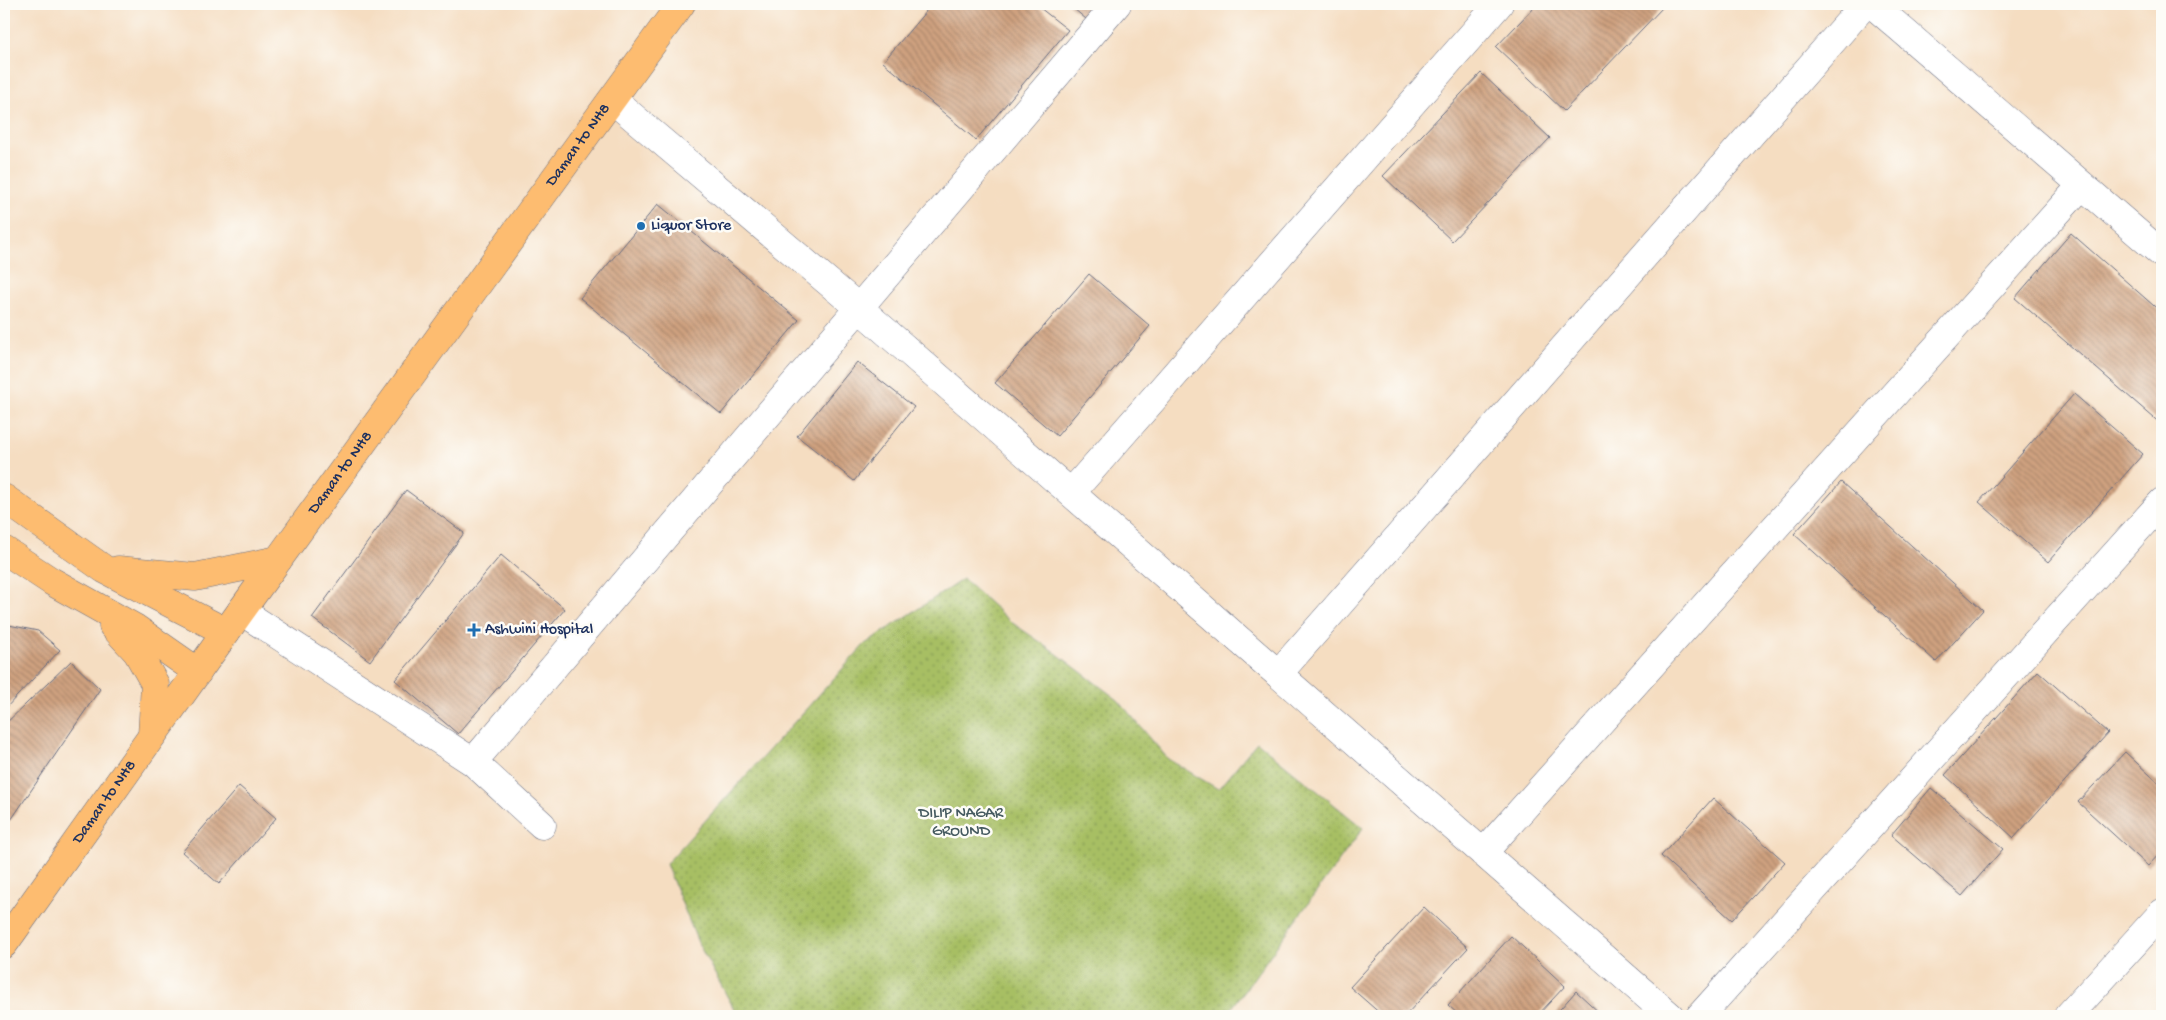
<svg xmlns="http://www.w3.org/2000/svg" width="2166" height="1020" font-family="'Gochi Hand',sans-serif">
  <style>
    .park { fill: url(#park-dots); stroke: #617761 }
    .building { fill: url(#building-back-hatch) }
    .lines { fill: none; stroke-linecap: round; stroke-linejoin: round }
    .minor-casing { stroke: #676c81; stroke-width: 29 }
    .primary-casing { stroke: #676c81; stroke-width: 29 }
    .minor { stroke: #fff; stroke-width: 28 }
    .primary { stroke: #fdbc70; stroke-width: 28 }
    .poi-dot { fill: #1f6fb2; stroke: #fdfcf7; stroke-width: 2 }
    .labels { text-anchor: middle; dominant-baseline: central; stroke-width: 5; stroke-linejoin: round; paint-order: stroke }
    .street-label { font-size: 16px; fill: #1b2f5e; stroke: #fdfcf7 }
    .poi-label { font-size: 16px; fill: #1b2f5e; stroke: #fdfcf7; text-anchor: start }
    .park-label { font-size: 16px; fill: #455a60; stroke: #fdfcf7 }
  </style>
  <defs>
    <pattern id="park-dots" width="8" height="8" patternUnits="userSpaceOnUse" patternTransform="scale(1.25)"><rect width="8" height="8" fill="#a7bf64"/><path d="M2 2h.1M6 6h.1" fill="none" stroke="#879c56" stroke-width="1.8" stroke-linecap="round"/></pattern>
    <pattern id="building-back-hatch" width="6" height="6" patternUnits="userSpaceOnUse" patternTransform="scale(1.25)"><rect width="6" height="6" fill="#cfa17f"/><path d="M-1 5l2 2M0 0l6 6M5-1l2 2" fill="none" stroke="#a7846b"/></pattern>
  </defs>
  <rect width="100%" height="100%" fill="#fdfcf7"/>
  <filter id="ink" filterUnits="userSpaceOnUse"><feTurbulence type="fractalNoise" baseFrequency=".02" numOctaves="2"/><feDisplacementMap in="SourceGraphic" scale="10" xChannelSelector="R" yChannelSelector="G"/><feConvolveMatrix kernelMatrix="1 2 1 2 8 2 1 2 1" color-interpolation-filters="sRGB"/></filter>
  <filter id="wash" filterUnits="userSpaceOnUse"><feTurbulence type="fractalNoise" baseFrequency=".0096" numOctaves="4" result="noise"/><feDisplacementMap in="SourceGraphic" scale="20" xChannelSelector="R" yChannelSelector="G"/><feGaussianBlur stdDeviation="1.12" result="paint"/><feColorMatrix in="noise" values="0 0 0 0 0 0 0 0 0 0 0 0 0 0 0 0 0 1.4 0 .05"/><feComposite in="paint" operator="in"/></filter>
  <g filter="url(#wash)">
    <rect width="100%" height="100%" fill="#f5ddc1"/>
    <path class="park" d="M963,579L1011,622L1052,650L1118,700L1168,759L1218,789L1257,742L1363,828L1226,1016H738L699,945L666,864L865,644Z"/>
    <g id="blocks">
      <path class="building" d="M932,4H1035L1068,30L976,140L883,62Z
        M1068,4H1099L1086,19Z
        M1537,4H1660L1663,7L1564,111L1496,47Z
        M1481,73L1550,138L1452,241L1383,176Z
        M658,204L799,320L721,414L580,298Z
        M2071,233L2162,313V425L2015,298Z
        M1089,274L1150,326L1057,436L995,383Z
        M857,362L914,407L854,481L797,436Z
        M2074,394L2143,454L2048,562L1979,502Z
        M1841,482L1983,610L1936,662L1794,534Z
        M406,490L464,533L370,661L312,618Z
        M501,555L565,609L458,734L395,680Z
        M4,624L38,631L60,650L4,710Z
        M71,661L100,689L11,820L4,813V725Z
        M2038,671L2108,733L2014,838L1945,775Z
        M2125,752L2162,786V851L2148,866L2078,802Z
        M239,786L276,818L219,884L182,852Z
        M1931,788L2003,849L1962,896L1891,835Z
        M1713,798L1785,862L1732,920L1661,856Z
        M1424,907L1468,948L1405,1016H1383L1350,987Z
        M1511,936L1565,986L1537,1016H1460L1448,1005Z
        M1576,991L1603,1016H1554Z"/>
    </g>
  </g>
  <g filter="url(#ink)">
    <use href="#blocks" fill-opacity="0" stroke="#676c81" stroke-width="1"/>
    <g class="lines">
      <defs>
        <path id="minor" d="M1872,4L2162,254
          M613,100L859,308L1670,1016
          M1071,493L1499,4
          M241,611L473,762L542,825
          M1278,674L1865,4
          M473,762L1117,4
          M1483,853L2082,185
          M1700,1016L2162,502
          M2068,1016L2162,913"/>
        <g id="primary">
          <path d="M4,498L104,569L226,632"/>
          <path d="M4,550L51,581L135,628L198,672"/>
          <path d="M118,570L195,577L278,560"/>
          <path d="M113,626L137,652L155,684L152,735"/>
          <path id="s1" d="M4,944L241,611L681,4"/>
        </g>
      </defs>
      <use href="#minor" class="minor-casing"/>
      <use href="#primary" class="primary-casing"/>
      <use href="#minor" class="minor"/>
      <use href="#primary" class="primary"/>
    </g>
  </g>
  <g class="poi-dot">
    <circle cx="641" cy="226" r="5"/>
    <path d="M471.5 622.5h5v5h5v5h-5v5h-5v-5h-5v-5h5z"/>
  </g>
  <g class="labels">
    <g class="street-label">
      <text stroke="none"><textPath href="#s1" startOffset="984">Daman to NH8</textPath></text>
      <text stroke="none"><textPath href="#s1" startOffset="579">Daman to NH8</textPath></text>
      <text stroke="none"><textPath href="#s1" startOffset="174">Daman to NH8</textPath></text>
    </g>
    <g class="poi-label">
      <text x="651" y="226">Liquor Store</text>
      <text x="485" y="630">Ashwini Hospital</text>
    </g>
    <g class="park-label">
      <text x="961" y="814">DILIP NAGAR<tspan x="961" dy="18">GROUND</tspan></text>
    </g>
  </g>
  <rect width="2166" height="1020" fill="none" stroke="#fdfcf7" stroke-width="20"/>
</svg>
